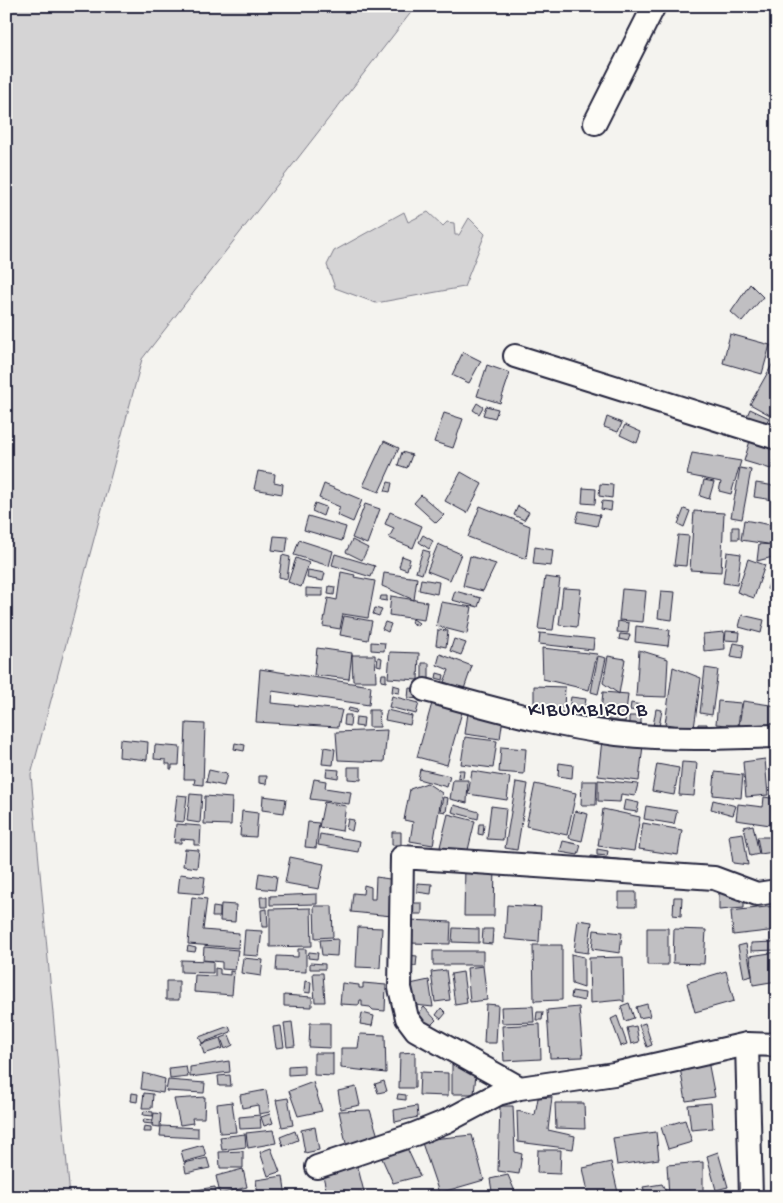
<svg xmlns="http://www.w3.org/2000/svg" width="783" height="1203" font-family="'Gochi Hand',sans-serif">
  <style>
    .green { fill: #d5d4d5; stroke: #7c7b88 }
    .building { fill: #c0bfc2; stroke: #22223b }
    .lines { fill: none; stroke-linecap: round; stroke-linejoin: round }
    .minor-casing { stroke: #22223b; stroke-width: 26 }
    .minor { stroke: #fdfcf7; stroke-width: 22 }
    .labels { text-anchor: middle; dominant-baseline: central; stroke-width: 4; stroke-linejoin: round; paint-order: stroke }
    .quarter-label { font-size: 21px; letter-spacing: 1px; fill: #22223b; stroke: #fdfcf7 }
  </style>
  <rect width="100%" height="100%" fill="#f4f3ef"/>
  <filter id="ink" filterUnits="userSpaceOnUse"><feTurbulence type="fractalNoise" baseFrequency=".02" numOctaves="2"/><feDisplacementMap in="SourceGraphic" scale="10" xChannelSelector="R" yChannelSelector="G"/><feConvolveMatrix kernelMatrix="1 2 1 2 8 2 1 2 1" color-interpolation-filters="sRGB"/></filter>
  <g filter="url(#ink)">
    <path class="green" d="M6,6H416L142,359L31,775L70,1197H6Z
      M404,212L408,222L428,212L443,226L447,222L454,223L455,235H459L469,218L485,234L464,287L376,303L335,288L327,265L334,251Z"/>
    <path class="building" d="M750,284L763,297L742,322L731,312Z
      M730,334L770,345L762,374L723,363Z
      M463,352L481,361L469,383L452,375Z
      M777,356V419L750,404Z
      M487,365L510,373L500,403L477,396Z
      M477,403L483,407L479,414L473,410Z
      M486,406L498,409L495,418L483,415Z
      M750,409L769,418L765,425L747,416Z
      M444,413L463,419L453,448L434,442Z
      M607,417L622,423L618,432L604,427Z
      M625,425L641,432L637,443L620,435Z
      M752,434L777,449L771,469L744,461Z
      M384,441L399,448L379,492L363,486Z
      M402,452L412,455L407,468L398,465Z
      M692,453L741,461L731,494L719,491L721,482L687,475Z
      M740,468L751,470L742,519L731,517Z
      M258,471L275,474L274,482L283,484L282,494L254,489Z
      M461,472L482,484L467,513L445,501Z
      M704,480L714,482L709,499L700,496Z
      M388,482L392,483L390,492L385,491Z
      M756,483L775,486L773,500L754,497Z
      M324,484L362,500L353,522L337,515L340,507L319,498Z
      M600,484L613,485L612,498L599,496Z
      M583,488L596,489L595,504L582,503Z
      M421,495L444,515L436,523L414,503Z
      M602,501L612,502L611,511L601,509Z
      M315,503L326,507L323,516L312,511Z
      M365,504L380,509L367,544L352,538Z
      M480,506L530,526L526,559L468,537Z
      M518,506L529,512L524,520L514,515Z
      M684,509L690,511L684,527L678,524Z
      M579,511L600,515L597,526L576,522Z
      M694,511L724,513L721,572L690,570Z
      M390,512L422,526L413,548L389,538L394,528L385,524Z
      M308,516L346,527L342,541L304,530Z
      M744,520L777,526L774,545L741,540Z
      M732,527H739V539H732Z
      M423,535L433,541L429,549L419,542Z
      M678,535L689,536L686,566L674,565Z
      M274,536L288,537L286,552L272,550Z
      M299,540L333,551L329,566L294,555Z
      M352,540L368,548L362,560L346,552Z
      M438,544L461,554L450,580L427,571Z
      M759,544L774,545L773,557L757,561Z
      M535,547L553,550L551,566L533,564Z
      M423,550L430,552L422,574L416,572Z
      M727,552L741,554L737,585L723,583Z
      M335,554L375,566L371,577L332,565Z
      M282,555L290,557L287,579L279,577Z
      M402,556L410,559L407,570L399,567Z
      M470,556L496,564L483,591L463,586Z
      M296,558L309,563L301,587L288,582Z
      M748,559L765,565L754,598L737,592Z
      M775,568L777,569V593L767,589Z
      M308,570L325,573L323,581L307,578Z
      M341,572L355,575L354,577L375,581L368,618L343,614L340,629L323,626L328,598L337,600Z
      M384,573L417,578L414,600L382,586Z
      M545,577L560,579L553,630L538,629Z
      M421,579L439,582L437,594L419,590Z
      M329,586L335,587L334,595L328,594Z
      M306,588L323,589V596H306Z
      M563,588L581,589L577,627L559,625Z
      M622,589L646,591L643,622L619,620Z
      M455,591L481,598L478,607L452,600Z
      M661,591L675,592L672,620L658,618Z
      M381,596H387V601L380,600Z
      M391,596L427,602L424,620L389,615Z
      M441,602L472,607L467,634L436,626Z
      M375,608L382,610L379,616L373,614Z
      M742,615L764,620L761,633L739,627Z
      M344,616L372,621L368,640L340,635Z
      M413,619L419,623L417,626L411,622Z
      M618,621L629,623L628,633L617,632Z
      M385,622L391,624L388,632L382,629Z
      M636,626L670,630L668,646L635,642Z
      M438,630L448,631L446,647L436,645Z
      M726,631L740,632L739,641L725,640Z
      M724,632L725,649L704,651L703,634Z
      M540,633L594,639L593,650L539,644Z
      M620,634L630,635L628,641L619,639Z
      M454,639L466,643L461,655L450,651Z
      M371,642L385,643L384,651L371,650Z
      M734,643L744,645L742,659L731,657Z
      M317,648L352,653L349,679L314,675Z
      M542,648L597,654L589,690L543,679Z
      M639,650L668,659L666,697L636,696Z
      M390,652L419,653L418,680L388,678Z
      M440,654L472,666L464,689L444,682L449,670L437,665Z
      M352,655H375L376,681H353Z
      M598,656L606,658L598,694L591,692Z
      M608,656L625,659L619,694L603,683Z
      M378,657L382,658L381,666L377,665Z
      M422,663H429V683H422Z
      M673,667L701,678L694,728L665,724Z
      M705,668L718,670L712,715L700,713Z
      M260,669L371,686L369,705L272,691L271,703L342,710L338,727L256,722Z
      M437,673L444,675L443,680L436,678Z
      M382,674H386V682L381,681Z
      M393,685L400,687L399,693L392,692Z
      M534,686L565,687L564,708L534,707Z
      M409,688L421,689L420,699L408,698Z
      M603,692L628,694L625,722L600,719Z
      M392,696L419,703L416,714L389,707Z
      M434,696L464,705L447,765L417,757Z
      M571,697L586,699L584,711L569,709Z
      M718,701L741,703L738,726L716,724Z
      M743,701L777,706V731L739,725Z
      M631,703L645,706L644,712L630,710Z
      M349,708L357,710L356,713L348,711Z
      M656,709L662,710L659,727L653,726Z
      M369,710H379L380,727H369Z
      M387,710L412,716L410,725L385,720Z
      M468,713L503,718L500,739L465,734Z
      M345,715H351L350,726L344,725Z
      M629,716H641V726L629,725Z
      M356,717L364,718L363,727L355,726Z
      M186,723L205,724L203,785L194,784L195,779H184Z
      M698,724H707V732L697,731Z
      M387,730L384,762L338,760L336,732Z
      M465,737L497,741L493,768L461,764Z
      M120,739L148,742L147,760L119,757Z
      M602,740L643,745L639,781L598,776Z
      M235,743L245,745L244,751L234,749Z
      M155,745L180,747L179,765H172V769H170V764H166V760L154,759Z
      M324,747L335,749L333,765L322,764Z
      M501,747L526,749L524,774L499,772Z
      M765,759L768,795L746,797L743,762Z
      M682,762L697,763L694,796L679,795Z
      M559,763L573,765L572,778L558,776Z
      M657,764L679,768L674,795L652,791Z
      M348,767H361V780L348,779Z
      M327,769L339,770L338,778L326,776Z
      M420,769L450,776L447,787L418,779Z
      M209,770L227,774L224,786L206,782Z
      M459,770H464L463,778L458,777Z
      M472,771L510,777L507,800L468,794Z
      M715,772L743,775L741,798L713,795Z
      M259,776H267L266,784L259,783Z
      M314,779L326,781L325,788L351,792L349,804L310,799Z
      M453,780H468L467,803L450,799Z
      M598,780L638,784L635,796L621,794L620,802L598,801Z
      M582,781H597L596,805H581Z
      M516,782L528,784L517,850L505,848Z
      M427,783L442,793L433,845L410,841L413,822L404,820L410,789Z
      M535,784L576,793L567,835L526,826Z
      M190,794L202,795L200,823L187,821Z
      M177,795L187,796L184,822L174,821Z
      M205,796L232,798L231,825L204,824Z
      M263,796L286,799L284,813L262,810Z
      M443,797L448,798L446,812L440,811Z
      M764,797L777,799V826L736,820L738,804L763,807Z
      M625,800L639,803L637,812L623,810Z
      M713,800L736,806L733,815L711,809Z
      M324,802L346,806L342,831L319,827Z
      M454,805L479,812L478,819L452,812Z
      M491,806L506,808L503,840L487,839Z
      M646,806L677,811L674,824L644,819Z
      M603,809L640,817L634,851L598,846Z
      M242,811L258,813L256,837L240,836Z
      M575,811L588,814L582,841L569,838Z
      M448,814L475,821L467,854L440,847Z
      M348,819L354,820L352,831L346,829Z
      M308,822L319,823L316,848L305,847Z
      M643,823L682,830L678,855L639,849Z
      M176,824L201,826L200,845H194V840L181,839V843H174Z
      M479,824H484L483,835L478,834Z
      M753,825L759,854L750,856L744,827Z
      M392,832H401V845H392Z
      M743,833L748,865L733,863L729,835Z
      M320,834L360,841L358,852L318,845Z
      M757,837H774V852L760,854Z
      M563,841L581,845L578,855L560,852Z
      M185,849L199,850L197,868L183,866Z
      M597,849L608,851L607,856L597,855Z
      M591,856L633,861L632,870L590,865Z
      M290,857L324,864L319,889L285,883Z
      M465,866H495L494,916H464Z
      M259,873L277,876L275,890L257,888Z
      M180,874L205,877L203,894L178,892Z
      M376,877L396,880L392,916L351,912L353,893L363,894L364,885L371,887V899H375Z
      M417,883L432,884L431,894L417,892Z
      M619,892H636V907H619Z
      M719,893H744V908L719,910Z
      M317,894V904L270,905V896Z
      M192,897L207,899L203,930L239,933L238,948L188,944Z
      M260,897H267V907H261Z
      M674,897H682L681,916L673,915Z
      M409,903H422V914H409Z
      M221,904L236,905L235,922L220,921Z
      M507,905L541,907L539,942L505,939Z
      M314,906H332L333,937L315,938Z
      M775,906L777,930L733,935L731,911Z
      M213,907L220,908V917H212Z
      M311,908L312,946L270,947V909Z
      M267,909L268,927H262L261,910Z
      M410,920L451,922L450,944L409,943Z
      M578,920L592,922L588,953L574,951Z
      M358,927L382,928L380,968L356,967Z
      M453,928L479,929V943L452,942Z
      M647,928H668V965H647Z
      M483,929H493L492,944L482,943Z
      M674,929L706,930L704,964L673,963Z
      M245,930L262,931L259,956L243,955Z
      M594,930L622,933L620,953L592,949Z
      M338,939L337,956L322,955L320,940Z
      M774,942L775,950L751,951V943Z
      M746,944L752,976L744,978L738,946Z
      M533,945H562V1000L534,1001Z
      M188,946L196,948L195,952L187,951Z
      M204,947L238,950L235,970L222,969V962L203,960Z
      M298,949H306V972L276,971L277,956L298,957Z
      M433,951H483V965H433Z
      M309,952L318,953L317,959L308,958Z
      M777,952V981L753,985L750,956Z
      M571,954L584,957V988L572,984Z
      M407,955L417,956L416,966L405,965Z
      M623,957L624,1002L621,1000L590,1003L589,958Z
      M243,958L263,960L261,976L241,973Z
      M181,960L213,961V973L181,972Z
      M310,963L325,964V969H310Z
      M483,966L487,1000L470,1002L467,968Z
      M215,968L220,969V974L230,975V971L234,972L232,995L194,992L195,975L215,976Z
      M446,970L450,1000L435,1002L431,972Z
      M726,971L734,1001L695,1012L687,983Z
      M463,972L467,1003L455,1005L451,974Z
      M313,973H323L325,1002H315Z
      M429,980L433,1007L415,1005L410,984Z
      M166,981H179V1000H166Z
      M305,981L311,982L310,993L304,992Z
      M342,983L359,985V988H363V983L386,985L385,1011L373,1010L370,1007L362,1006V1000H360L359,1005L340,1004Z
      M572,991L585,993L584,1001L571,998Z
      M284,995L312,997V1007L284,1006Z
      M629,1003L634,1018L625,1021L621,1006Z
      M486,1004L498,1005L496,1043H484Z
      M647,1004L650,1016L639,1018L636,1007Z
      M533,1006L534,1022L502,1023L501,1007Z
      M424,1007L436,1020L430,1026L418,1014Z
      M579,1007L583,1057L550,1058L547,1010Z
      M441,1008L446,1013L441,1019L436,1015Z
      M537,1012H543L542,1020H536Z
      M362,1013L374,1016L372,1026L360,1024Z
      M617,1016L627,1044L621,1046L611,1019Z
      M292,1022L295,1046L287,1047L284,1023Z
      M310,1023H330V1048L309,1047Z
      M645,1023L652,1045L647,1047L639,1025Z
      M540,1024L541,1059L504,1061L502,1026Z
      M229,1026L231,1032L202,1043L199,1037Z
      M281,1026L284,1047L276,1048L273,1027Z
      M636,1026L639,1042L631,1044L627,1028Z
      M360,1034L385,1035L386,1073L341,1068V1048H358Z
      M229,1035L233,1045L225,1049L221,1038Z
      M220,1038L223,1048L204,1054L201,1044Z
      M415,1052V1088H399L400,1053Z
      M314,1053H333V1076L314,1075Z
      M229,1061L230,1072L190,1077V1067Z
      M708,1061L715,1097L686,1101L680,1068Z
      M452,1062L476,1074L474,1094H452Z
      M304,1065V1074L288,1075V1066Z
      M186,1066L188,1077L170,1079L169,1068Z
      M420,1072L448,1073V1096L419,1095Z
      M143,1073L165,1079L163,1093L141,1089Z
      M230,1075L231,1086H219L218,1076Z
      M168,1080L205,1083L204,1093L166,1091Z
      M384,1081L387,1091L378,1093L375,1084Z
      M313,1082L322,1111L298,1116L289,1091Z
      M356,1087L360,1105L341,1109L338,1091Z
      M266,1090L270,1112L259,1114L258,1105L242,1108L240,1095Z
      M132,1093L138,1094L137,1102L131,1101Z
      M144,1093L153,1094L152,1108H142Z
      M398,1094L406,1095V1100L397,1099Z
      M205,1097L204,1118H192L193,1123L180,1125L174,1099Z
      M552,1097L548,1130L575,1136L573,1149L518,1142L517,1111L535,1115L538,1098Z
      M288,1098L293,1125L282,1127L276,1100Z
      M232,1102L236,1132L220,1133L217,1104Z
      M555,1103H584L585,1129L556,1128Z
      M711,1103L713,1128L691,1130L688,1105Z
      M417,1106L418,1117L395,1122L394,1110Z
      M500,1106H513L515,1152L522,1154L519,1174L498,1171Z
      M370,1110L380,1143L347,1148L339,1111Z
      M144,1111L153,1112V1116L143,1115Z
      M154,1113L161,1114L160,1127L152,1126Z
      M270,1114L273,1123L264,1126L261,1117Z
      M260,1115L261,1128L240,1129L239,1117Z
      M144,1119L152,1120V1124L143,1123Z
      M685,1120L692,1142L668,1149L661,1127Z
      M144,1126L151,1127V1132H143Z
      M161,1126L198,1128V1138L160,1136Z
      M315,1127L319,1150L305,1153L301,1130Z
      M273,1130L276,1143L248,1148L246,1133Z
      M295,1131L298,1140L283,1146L280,1137Z
      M656,1132L659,1159L617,1165L613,1138Z
      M245,1134L246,1147L222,1150L220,1137Z
      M472,1135L484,1180L439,1193L421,1140Z
      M203,1145L206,1156L184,1162L181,1151Z
      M406,1146L420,1176L393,1183L380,1154Z
      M271,1148L280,1172L268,1176L260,1152Z
      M538,1150H561L560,1174L537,1173Z
      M243,1151V1168H220L219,1152Z
      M718,1152L728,1187L716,1190L707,1156Z
      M207,1158L210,1168L186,1173L184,1163Z
      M611,1162L619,1197H589L583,1168Z
      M703,1162V1195L669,1196L667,1165Z
      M357,1164L364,1192L341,1197H328L323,1176Z
      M243,1169L247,1187L220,1194L216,1176Z
      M508,1175L516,1194L511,1197H493L490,1179Z
      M283,1176L286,1197H258L256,1180Z
      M662,1184L669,1197H647L643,1187Z
      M215,1187L217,1197H157V1196Z
      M432,1193L434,1197H421L420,1194Z"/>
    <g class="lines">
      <defs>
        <path id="minor" d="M595,123L654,6
          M515,356L777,438
          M425,690C488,707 552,726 617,734C671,740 723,738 777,736
          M747,1044L751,1197
          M520,1088L416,1030L407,1018L400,988L402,857L714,878L757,894L777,891
          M317,1167L415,1134L447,1121L498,1094L520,1088L614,1074L747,1044L777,1045"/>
      </defs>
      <use href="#minor" class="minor-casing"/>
      <use href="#minor" class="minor"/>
    </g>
  </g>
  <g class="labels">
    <g class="quarter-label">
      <text x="588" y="711">KIBUMBIRO B</text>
    </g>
  </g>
  <rect width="783" height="1203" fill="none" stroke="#fdfcf7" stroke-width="25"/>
  <rect x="12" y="12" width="758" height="1178" fill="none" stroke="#22223b" stroke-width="2" filter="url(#ink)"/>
</svg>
